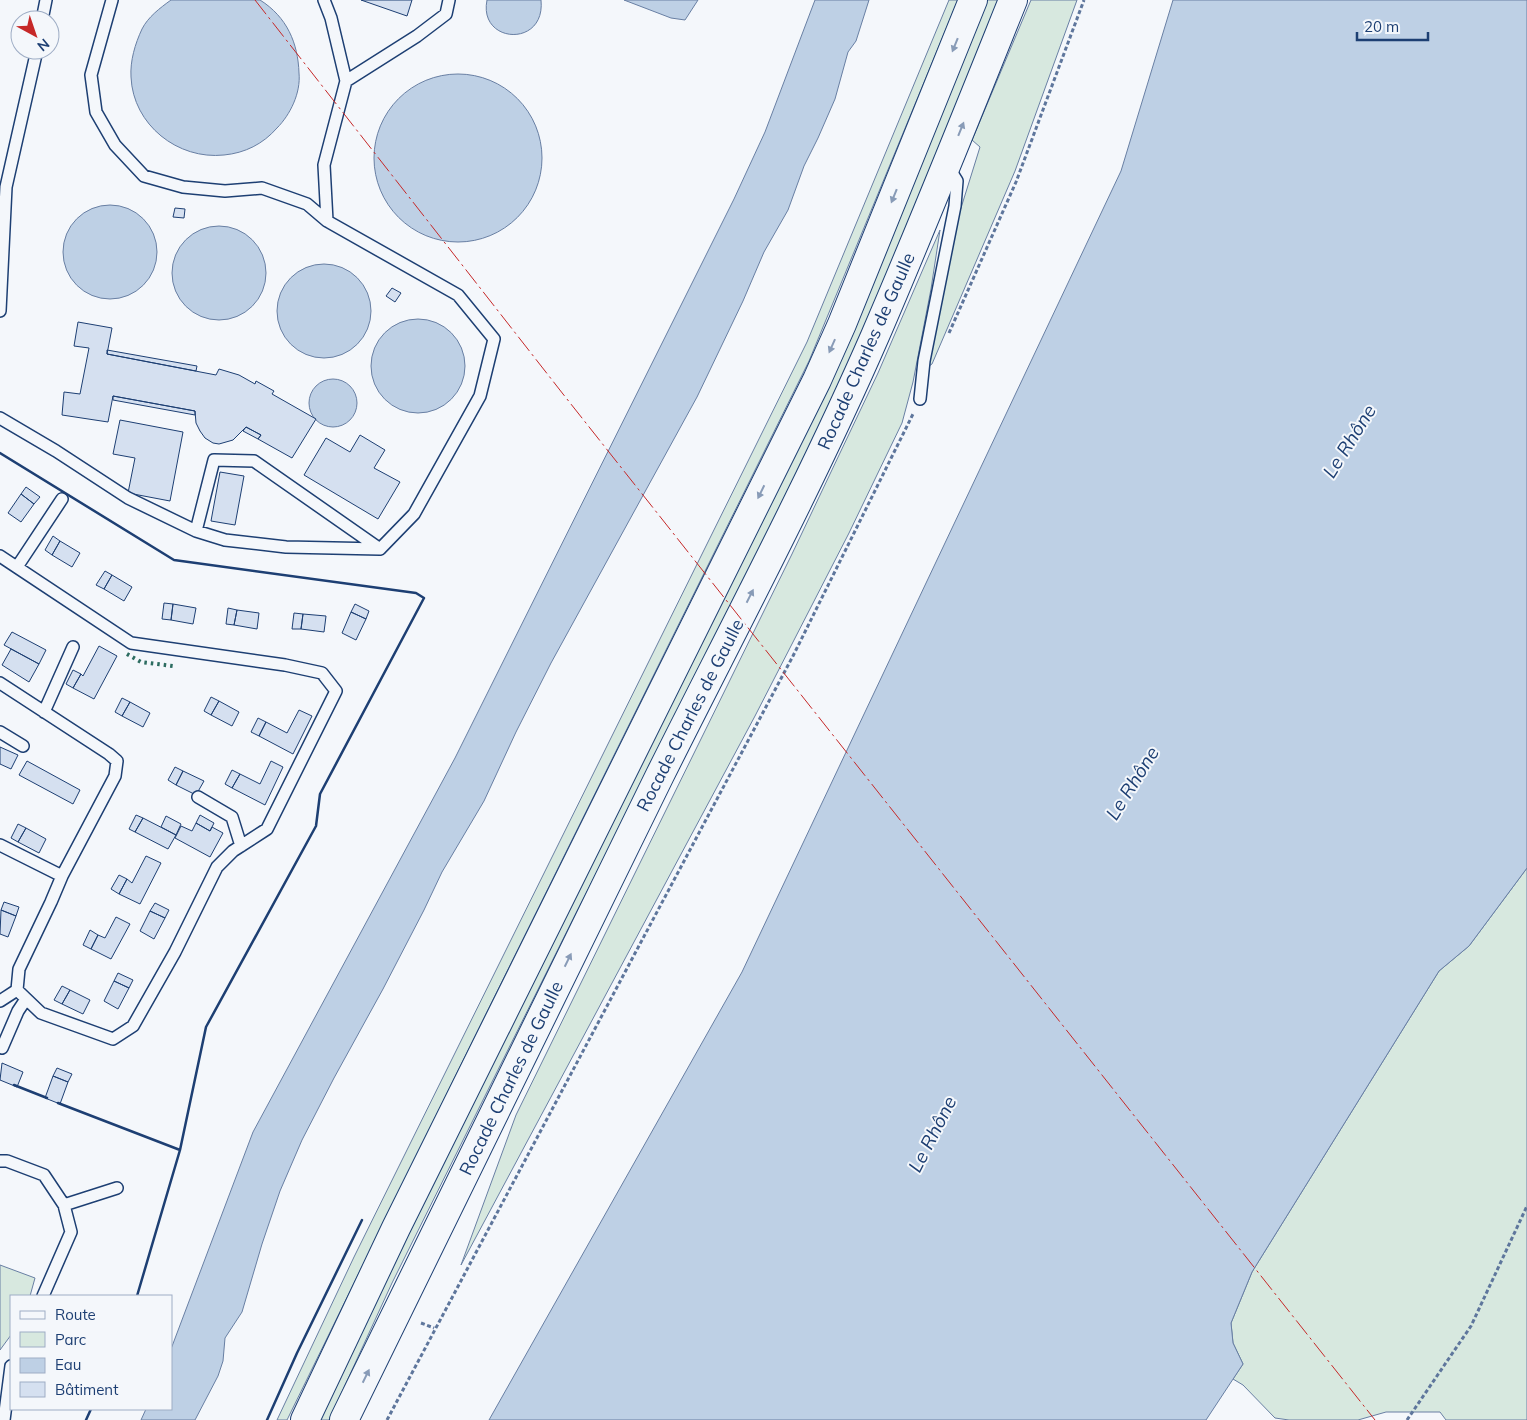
<svg xmlns="http://www.w3.org/2000/svg" width="1527" height="1420" font-family="Mulish,sans-serif">
  <style>
    .green { fill: #d7e8df; stroke: #687fa3 }
    .water { fill: #bed0e5; stroke: #687fa3 }
    .building { fill: #d5e0f0; stroke: #1d3f73 }
    .lines { fill: none; stroke-linecap: round; stroke-linejoin: round }
    .service-casing { stroke: #1d3f73; stroke-width: 14 }
    .primary-casing { stroke: #1d3f73; stroke-width: 30 }
    .path { stroke: #5e769c; stroke-width: 3; stroke-dasharray: 4 2.5; stroke-linecap: butt }
    .service { stroke: #f4f7fb; stroke-width: 11 }
    .primary { stroke: #f4f7fb; stroke-width: 28 }
    .hedge { stroke: #2c6c60; stroke-width: 4; stroke-dasharray: 2.5 4; stroke-linecap: butt }
    .wall { stroke: #1d3f73; stroke-width: 2.5 }
    .power { stroke: #c62828; stroke-width: 1; stroke-dasharray: 18 4 2.5 4; stroke-linecap: butt }
    .oneway { fill: #889bb7 }
    .labels { text-anchor: middle; dominant-baseline: central; stroke-width: 4; stroke-linejoin: round; paint-order: stroke }
    .street-label { font-size: 18px; fill: #1d3f73; stroke: #f4f7fb }
    .water-label { font-size: 19px; font-style: italic; fill: #1d3f73; stroke: #f4f7fb }
  </style>
  <rect width="100%" height="100%" fill="#f4f7fb"/>
  <path class="green" d="M949,0H958L809,361L478,1030L287,1420H277L354,1257L807,342Z
    M984,0H999L857,349L683,704L578,909L392,1283L329,1420H318Z
    M1031,0H1077L1015,171L932,364L929,366L951,240L980,147L972,140Z
    M940,230L931,289L913,382L902,423L849,533L755,716L461,1265L516,1115L792,554L878,373Z
    M1527,868V1420H1446L1440,1412H1386L1358,1420H1289L1275,1418L1243,1385L1233,1379L1243,1364L1233,1343L1231,1323L1252,1272L1439,971L1469,946Z
    M0,1265L35,1278L30,1296H11V1335L0,1350Z"/>
  <path class="water" d="M171,0H260C287,17 298,43 299,73C301,93 290,115 277,128C263,144 245,153 224,155C178,160 133,125 131,77C130,61 135,44 142,29C148,17 160,8 171,0Z
    M487,0H541C546,48 478,44 487,0Z
    M624,0H698L685,20L671,18Z
    M815,0H869L856,41L848,52L835,99L818,138L804,166L788,210L764,252L743,301L697,397L551,663L516,732L484,801L442,872L424,910L383,989L334,1078L302,1140L280,1191L262,1244L242,1312L225,1338L223,1361L218,1376L195,1420H141L146,1409H171V1349L253,1132L455,758L734,199L765,132Z
    M1173,0H1527V868L1469,946L1439,971L1252,1272L1231,1323L1233,1343L1243,1364L1206,1420H489L742,972L1121,171Z
    M374 158a84 84 0 1 1 168 0a84 84 0 1 1-168 0Z
    M63 252a47 47 0 1 1 94 0a47 47 0 1 1-94 0Z
    M172 273a47 47 0 1 1 94 0a47 47 0 1 1-94 0Z
    M277 311a47 47 0 1 1 94 0a47 47 0 1 1-94 0Z
    M371 366a47 47 0 1 1 94 0a47 47 0 1 1-94 0Z
    M309 403a24 24 0 1 1 48 0a24 24 0 1 1-48 0Z"/>
  <path class="building" d="M361,0H412L407,16Z
    M175,208L185,209L184,218L173,217Z
    M392,288L401,293L395,302L386,296Z
    M78,322L112,328L107,354L216,375L219,369L239,375L255,384L256,381L274,391L272,394L316,419L292,458L258,439L261,435L246,427L233,440L219,444L213,443L205,438L200,431L196,423L195,411L113,396L108,422L62,415L64,392L80,394L89,348L74,346Z
    M107,350L197,366L196,371L107,354Z
    M113,396L195,411V415L113,400Z
    M120,420L183,432L170,501L128,493L135,458L113,454Z
    M246,427L261,435L258,439L243,431Z
    M360,435L385,450L374,468L400,482L378,519L304,475L326,438L350,452Z
    M220,472L244,476L235,525L211,521Z
    M26,487L40,497L34,504L21,494Z
    M21,494L34,504L21,522L8,513Z
    M53,536L60,541L52,555L45,550Z
    M60,541L80,553L72,567L52,555Z
    M105,571L112,575L104,589L96,585Z
    M112,575L132,587L124,601L104,589Z
    M164,603L173,604L171,620L162,619Z
    M173,604L196,608L193,624L171,620Z
    M355,604L369,611L366,619L351,612Z
    M228,608L237,610L234,625L226,624Z
    M237,610L259,613L257,629L234,625Z
    M351,612L366,619L356,640L342,633Z
    M294,613L303,614L301,629H292Z
    M303,614L326,616L324,632L301,629Z
    M12,632L46,650L39,664L4,645Z
    M99,646L117,656L94,699L73,688L81,674L83,676Z
    M11,649L39,664L29,682L2,665Z
    M73,670L81,674L73,688L66,684Z
    M211,697L219,701L211,715L204,711Z
    M122,698L130,702L122,716L115,712Z
    M219,701L239,712L232,726L211,715Z
    M130,702L150,713L143,727L122,716Z
    M299,710L312,716L293,754L259,736L266,722L287,733Z
    M258,718L266,722L259,736L251,732Z
    M0,747L18,755L11,769L0,764Z
    M27,761L80,790L73,804L19,775Z
    M271,761L283,767L265,805L232,788L240,774L260,784Z
    M175,767L183,771L176,785L168,780Z
    M232,770L240,774L232,788L225,784Z
    M183,771L204,781L196,795L176,785Z
    M136,815L143,818L135,832L129,829Z
    M200,815L214,823L210,831L196,823Z
    M166,816L181,824L176,835L161,827Z
    M143,818L176,835L168,849L135,832Z
    M196,823L210,831L212,827L223,833L210,857L175,838L181,826L192,831Z
    M18,824L26,828L18,842L11,838Z
    M26,828L46,839L39,853L18,842Z
    M146,856L161,863L140,904L119,894L127,879L132,883Z
    M119,875L127,879L119,894L111,889Z
    M4,902L19,907L16,916L1,910Z
    M155,903L169,910L165,918L150,911Z
    M1,910L16,916L8,937L0,934Z
    M150,911L165,918L154,939L140,931Z
    M116,917L130,924L111,959L91,949L98,935L105,938Z
    M90,930L98,935L91,949L83,945Z
    M118,973L133,980L129,988L114,981Z
    M114,981L129,988L118,1009L104,1001Z
    M62,986L70,990L62,1004L54,1000Z
    M70,990L90,1000L83,1014L62,1004Z
    M2,1063L23,1072L17,1087L0,1080Z
    M57,1068L72,1074L68,1082L53,1076Z
    M53,1076L68,1082L60,1104L45,1098Z"/>
  <g class="lines">
    <defs>
      <path id="service" d="M112,0L91,75L96,112L115,145L144,176L183,187L225,191L262,188L307,204L327,221
        M42,20L46,0
        M346,81L417,36L446,14L449,0
        M0,311L6,187L37,50
        M920,399L924,361L955,206L957,181L947,165
        M0,418L56,451L128,498L196,531L225,540L286,547L380,549L414,514L480,396L494,339L458,295L327,221L324,165L346,81L331,18L324,0
        M196,531L214,460L254,461L380,549
        M0,556L131,643L285,665L322,673L336,691L267,829L233,851L217,867L175,952L133,1026L113,1039L41,1013L17,990L19,969L51,902L62,876L115,776L117,761L109,754L0,683
        M17,567L62,499
        M44,712L73,647
        M0,732L23,746
        M198,797L232,817L241,846
        M0,845L62,876
        M0,1001L17,990
        M2,1048L18,1011L26,999
        M0,1161H7L44,1175L64,1205L71,1232L43,1296
        M64,1205L117,1188
        M4,1420L11,1366"/>
      <path id="primary" d="M305,1420L396,1228L817,380L842,324L973,0
        M344,1420C450,1205 553,989 660,775C733,629 810,485 875,336C923,225 968,112 1013,0"/>
    </defs>
    <use href="#service" class="service-casing"/>
    <use href="#primary" class="primary-casing"/>
    <path class="path" d="M949,333L1016,182L1084,0
      M421,1323L434,1328
      M387,1420L793,656L913,414
      M1407,1420L1471,1326L1527,1206"/>
    <use href="#service" class="service"/>
    <use href="#primary" class="primary"/>
    <path class="hedge" d="M127,654L141,662L173,666"/>
    <path class="wall" d="M0,453L174,560L416,593L424,598L320,794L316,826L206,1027L180,1150
      M14,1085L47,1098
      M58,1103L180,1150L137,1296
      M86,1420L91,1409
      M267,1420L297,1353L362,1220"/>
    <path class="power" d="M255,0L563,394L1375,1420"/>
  </g>
  <defs><path id="oneway-solid" d="M-6-.8H1V-3.2L6.5 0L1 3.2V.8H-6Z" transform="scale(1.25)"/></defs>
  <g class="oneway">
    <use href="#oneway-solid" transform="translate(955 45) rotate(112)"/>
    <use href="#oneway-solid" transform="translate(961 129) rotate(-68)"/>
    <use href="#oneway-solid" transform="translate(894 196) rotate(112)"/>
    <use href="#oneway-solid" transform="translate(832 346) rotate(114)"/>
    <use href="#oneway-solid" transform="translate(761 492) rotate(116)"/>
    <use href="#oneway-solid" transform="translate(750 596) rotate(-63)"/>
    <use href="#oneway-solid" transform="translate(568 960) rotate(-64)"/>
    <use href="#oneway-solid" transform="translate(366 1376) rotate(-64)"/>
  </g>
  <g class="labels">
    <g class="street-label">
      <text transform="translate(866 351) rotate(-66)">Rocade Charles de Gaulle</text>
      <text transform="translate(690 715) rotate(-63)">Rocade Charles de Gaulle</text>
      <text transform="translate(511 1078) rotate(-64)">Rocade Charles de Gaulle</text>
    </g>
    <g class="water-label">
      <text transform="translate(1349 441) rotate(-58)">Le Rhône</text>
      <text transform="translate(1132 783) rotate(-58)">Le Rhône</text>
      <text transform="translate(932 1134) rotate(-63)">Le Rhône</text>
    </g>
  </g>
  <rect x="10" y="1295" width="162" height="115" fill="#f4f7fb" stroke="#9eadc5"/>
  <rect x="20" y="1311" width="25" height="8" fill="#f4f7fb" stroke="#9eadc5"/>
  <text x="55" y="1320" font-size="15" fill="#1d3f73">Route</text>
  <rect x="20" y="1332" width="25" height="15" fill="#d7e8df" stroke="#9eadc5"/>
  <text x="55" y="1345" font-size="15" fill="#1d3f73">Parc</text>
  <rect x="20" y="1358" width="25" height="15" fill="#bed0e5" stroke="#9eadc5"/>
  <text x="55" y="1370" font-size="15" fill="#1d3f73">Eau</text>
  <rect x="20" y="1382" width="25" height="15" fill="#d5e0f0" stroke="#9eadc5"/>
  <text x="55" y="1395" font-size="15" fill="#1d3f73">Bâtiment</text>
  <g transform="translate(35 35) rotate(140)"><circle r="24" fill="#f4f7fb" stroke="#9eadc5"/>
  <path d="M0-4L9 19L0 12L-9 19Z" fill="#c62828"/>
  <text y="-8" font-size="14" font-weight="bold" text-anchor="middle" fill="#1d3f73">N</text>
  </g>
  <path d="M1357 32v8h71v-8" fill="none" stroke="#1d3f73" stroke-width="2.5"/>
  <text x="1364" y="32" font-size="15" fill="#1d3f73" stroke="#f4f7fb" stroke-width="4" paint-order="stroke">20 m</text>
</svg>
